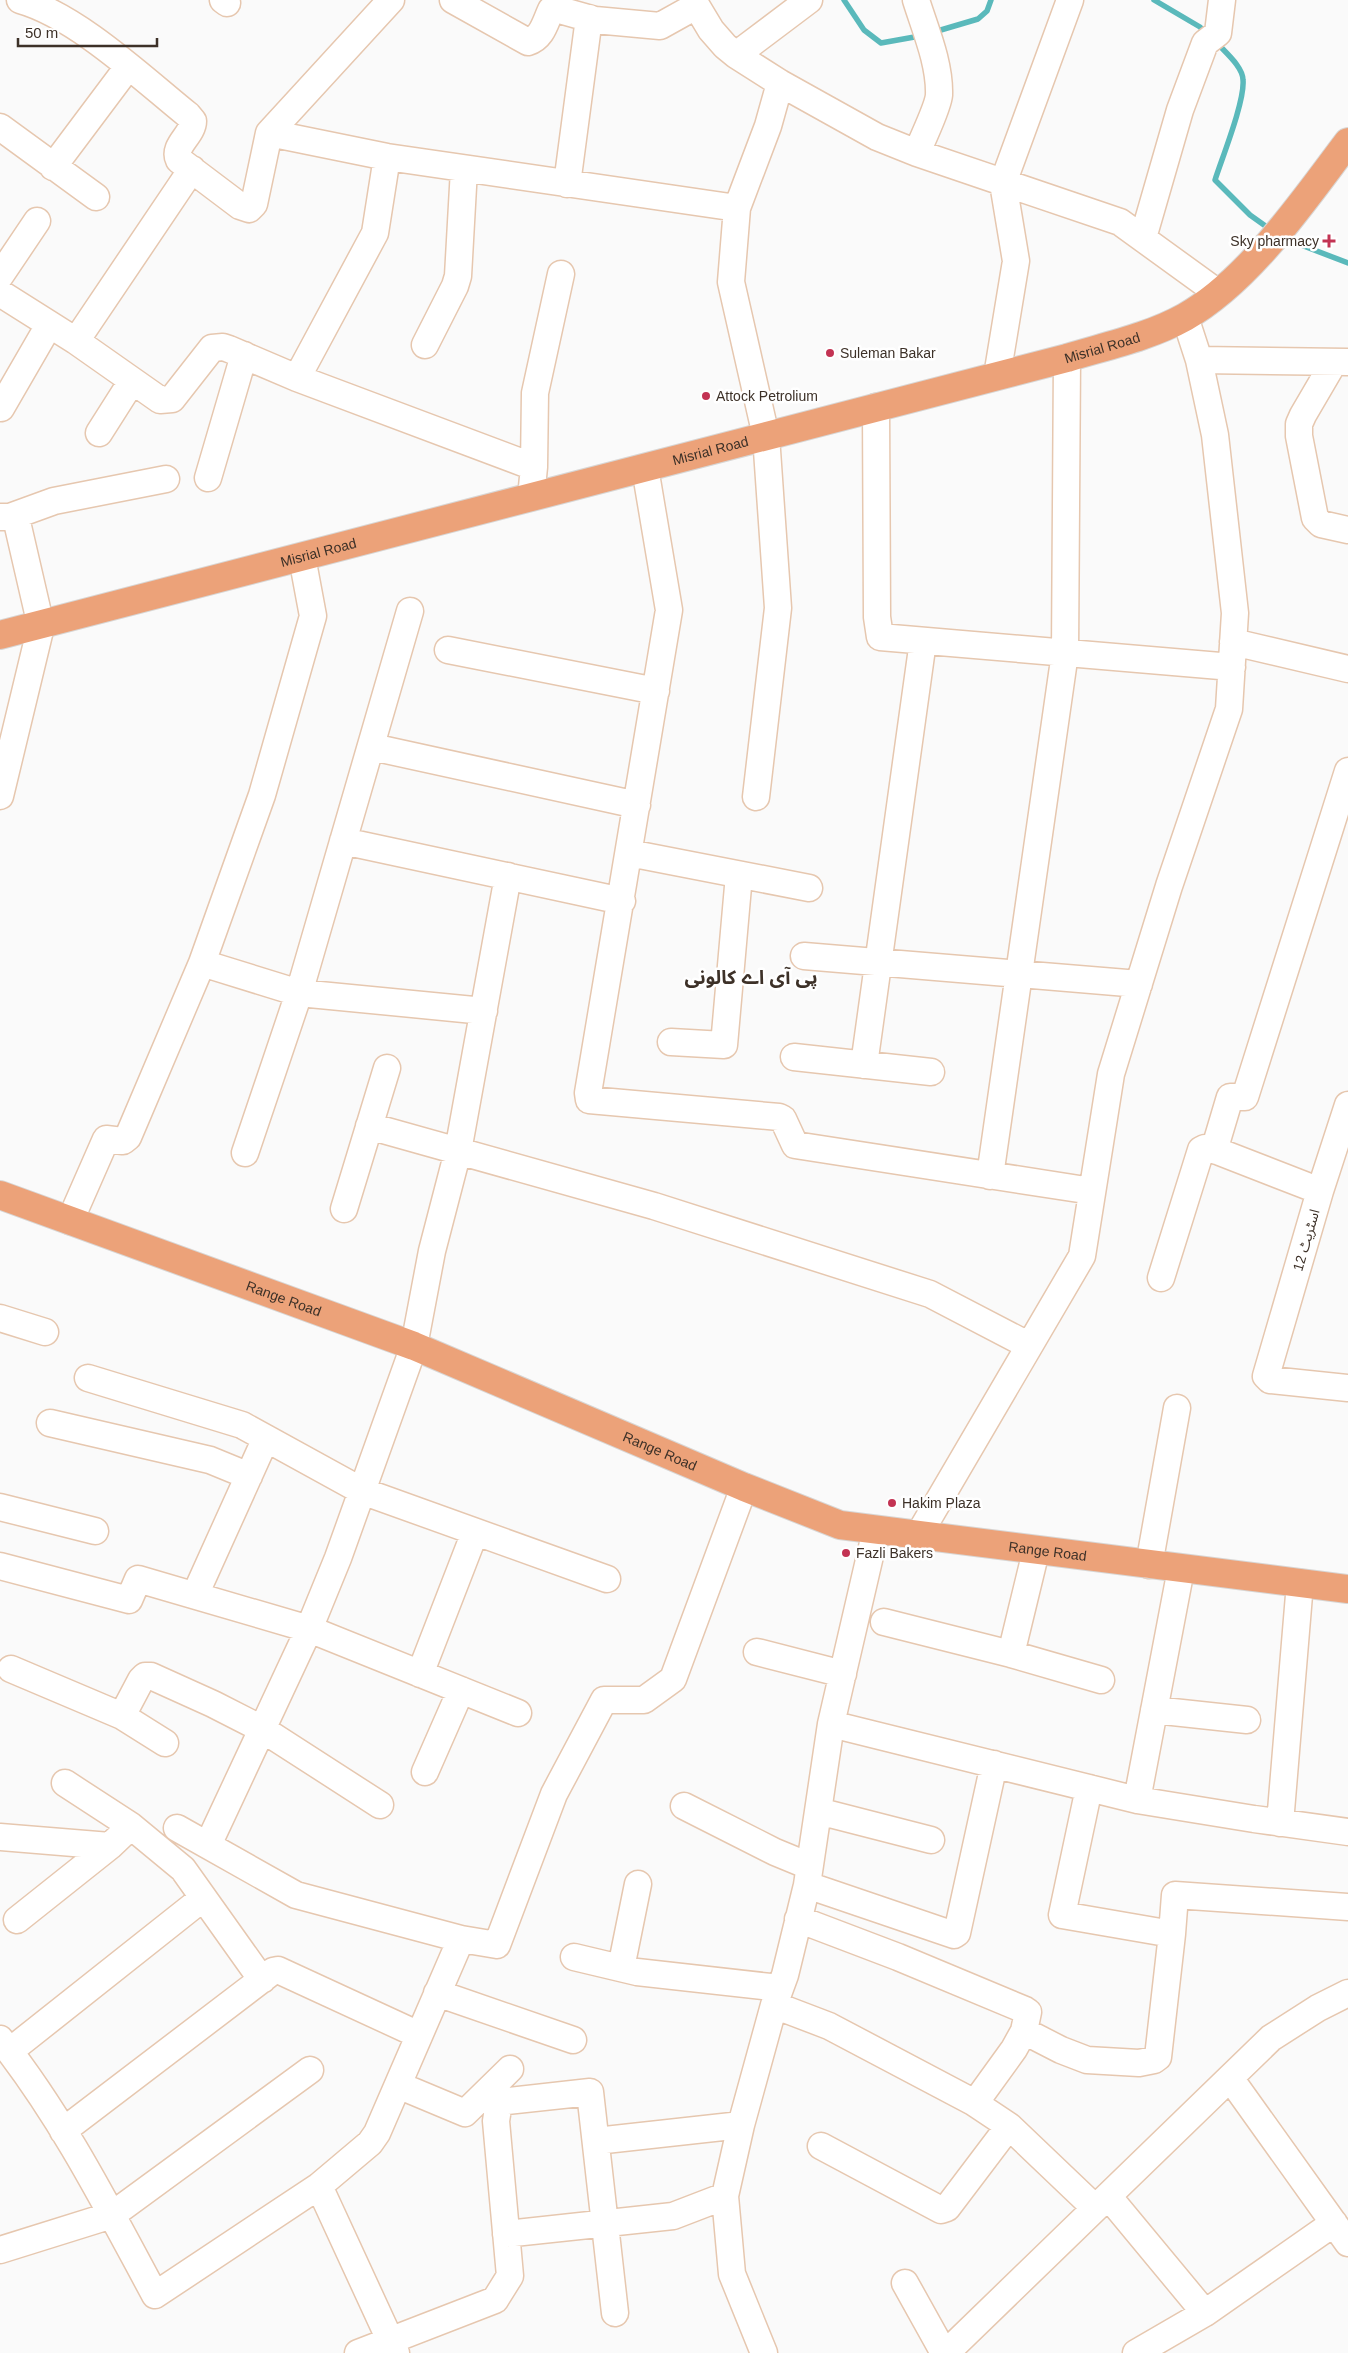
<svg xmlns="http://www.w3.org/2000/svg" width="1348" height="2353" font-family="Helvetica,'Noto Sans Arabic',sans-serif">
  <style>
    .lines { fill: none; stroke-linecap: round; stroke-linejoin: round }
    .stream { stroke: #5ab9bb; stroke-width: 5.5 }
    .minor-casing { stroke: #e6c7af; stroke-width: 29 }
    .major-casing { stroke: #d8d6d4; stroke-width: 30 }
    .minor { stroke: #fff; stroke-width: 26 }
    .major { stroke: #eca279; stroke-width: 28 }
    .poi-dot { fill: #c33353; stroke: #fff; stroke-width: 2 }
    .labels { text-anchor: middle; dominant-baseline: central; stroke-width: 5; stroke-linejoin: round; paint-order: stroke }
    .poi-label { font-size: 14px; fill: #3d3128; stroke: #fff; text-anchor: start }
    .street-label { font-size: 14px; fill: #3d3128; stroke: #fff }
    .district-label { font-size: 19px; font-weight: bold; fill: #3d3128; stroke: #fff }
  </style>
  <rect width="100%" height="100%" fill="#fafafa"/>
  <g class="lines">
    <path class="stream" d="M844,0L864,30L881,43L920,36
      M1154,0L1200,27L1206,34
      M934,32L978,19L987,11L991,0
      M1217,43C1226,53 1243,67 1243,80C1245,101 1222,158 1215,180L1250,215L1271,230
      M1283,238L1348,263"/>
    <defs>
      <path id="minor" d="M20,0C77,16 142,78 188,115L193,121C193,135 172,146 179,160L240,206L249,209L254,204L269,133L391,0
        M223,0L227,3
        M453,0L528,42C542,38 545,23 551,10L556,9L595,20L660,26L696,6
        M693,0L711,30L725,46L736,55L780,83L877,137L917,153L1120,222L1218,293
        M916,0C925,29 940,63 939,95C938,108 922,139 917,153
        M736,55L809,0
        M0,127L96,197
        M269,133L387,157L737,208
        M387,157L375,233L297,378L534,467L531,497
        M53,167L128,67
        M567,184L589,18
        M1143,238L1180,110L1205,43L1218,33L1222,0
        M0,276L37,221
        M0,293L76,341L160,400L172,399L212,348L223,347L229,349L297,378
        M76,341L192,169
        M425,345L455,286L458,276L464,169
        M1199,360L1348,362
        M1334,362L1303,415L1299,424V436L1315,518L1321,524L1348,530
        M997,376L1016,261L1003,183L1070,0
        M876,407L877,617L880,637L1232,667
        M1,408L49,325
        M99,433L132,381
        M534,467L535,393L561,274
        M645,468L669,610L588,1093L589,1100L779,1117L783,1119L795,1145L1092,1191
        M208,478L244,355
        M0,517H10L54,501L166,479
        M1233,642L1348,669
        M448,650L656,691
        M372,747L637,805
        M0,796L41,626L17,522L10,517
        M756,797L778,608L766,436L731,282L737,208L768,126L780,83
        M343,841L622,901
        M629,853L809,888
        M804,956L1139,984
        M202,963L299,993L484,1011
        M671,1042L724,1045L739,875
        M794,1057L931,1072
        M864,1065L923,641
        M1348,1105L1320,1191L1266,1376L1270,1380L1348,1388
        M369,1126L654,1206L930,1294L1028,1345
        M1217,1151L1216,1144L1230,1097H1245L1348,771
        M245,1153L299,993L410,611
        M990,1176L1065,653L1067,358
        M344,1209L387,1068
        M70,1221L106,1139L123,1141L128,1137L202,963L262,795L313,616L302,557
        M1161,1278L1201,1150L1205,1148L1217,1151L1320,1191
        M0,1318L45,1332
        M88,1378L242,1425L362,1491L607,1579
        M50,1423L210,1460L249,1476
        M0,1507L95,1531
        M918,1536L1082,1256L1111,1074L1169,886L1229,709L1235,613L1215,435L1199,360L1185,317
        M1149,1565L1177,1408
        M0,1566L129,1600L138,1579L309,1629L518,1713
        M195,1595L265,1440
        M884,1622L1011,1654L1101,1680
        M757,1652L843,1674
        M1011,1654L1036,1551
        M11,1669L122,1716L165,1743
        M420,1674L475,1532
        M1154,1710L1247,1720
        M122,1716L141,1680L145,1676H151L213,1704L262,1729L380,1805
        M831,1724L1137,1800L1254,1819L1348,1832
        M425,1772L461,1690
        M65,1783L131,1826L183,1869L262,1980
        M1089,1788L1062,1915L1172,1934L1175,1895L1348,1907
        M1137,1800L1181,1569
        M684,1806L775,1852L809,1866
        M818,1811L931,1840
        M1280,1823L1300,1583
        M177,1828L296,1895L461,1939L497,1945L554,1794L604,1700H644L673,1679L744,1487
        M0,1837L110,1846
        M208,1845L309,1629L338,1558L414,1346L432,1251L458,1151L508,876
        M807,1885L954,1935L957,1933L994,1764
        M798,1919L898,1957L1025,2010L1028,2012L1024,2031
        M17,1920L110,1846L131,1826
        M574,1957L637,1972L780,1988
        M621,1968L638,1884
        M437,1993L573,2040
        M774,2005L829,2026L973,2102L1009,2126L1095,2208
        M0,2039C62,2117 108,2208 155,2295L319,2186L370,2143L377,2133L461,1939
        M10,2051L203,1898
        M1230,2078L1348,2243
        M398,2085L465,2113L510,2069
        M975,2103L1014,2049L1024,2031L1061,2050L1087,2060L1139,2063L1154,2060L1158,2057L1172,1934
        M63,2131L273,1971L278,1970L419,2035
        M596,2141L741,2125
        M821,2146L941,2210L947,2208L1009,2126
        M319,2186L396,2353
        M1108,2196L1205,2313
        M506,2234L673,2216L725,2196
        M0,2250L112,2215L310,2070
        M905,2283L944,2353
        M358,2353L495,2300L510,2276L496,2121L499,2102L590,2092L615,2313
        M764,2353L732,2274L725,2196L741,2125L774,2005L785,1975L807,1885L831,1724L876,1530
        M946,2353L1271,2038L1318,2008L1348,1993
        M1136,2353L1205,2313L1334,2223"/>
      <g id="major">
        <path id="s1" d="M0,635L1067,358C1106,346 1149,337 1185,317C1250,280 1304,200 1348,142"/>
        <path id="s2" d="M0,1195L414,1346L744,1487L840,1525L1348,1589"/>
      </g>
    </defs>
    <use href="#minor" class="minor-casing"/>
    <use href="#major" class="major-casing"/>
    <use href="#minor" class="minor"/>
    <use href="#major" class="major"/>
  </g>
  <g class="poi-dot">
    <path d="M1326.5 233.5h5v5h5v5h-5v5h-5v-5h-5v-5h5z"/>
    <circle cx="830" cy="353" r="5"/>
    <circle cx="706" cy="396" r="5"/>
    <circle cx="892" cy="1503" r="5"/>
    <circle cx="846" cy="1553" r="5"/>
  </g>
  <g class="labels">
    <g class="poi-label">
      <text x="1319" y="241" text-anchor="end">Sky pharmacy</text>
      <text x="840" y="353">Suleman Bakar</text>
      <text x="716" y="396">Attock Petrolium</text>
      <text x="902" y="1503">Hakim Plaza</text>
      <text x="856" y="1553">Fazli Bakers</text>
    </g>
    <g class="street-label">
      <text stroke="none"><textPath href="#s1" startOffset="1139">Misrial Road</textPath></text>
      <text stroke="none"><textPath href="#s1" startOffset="734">Misrial Road</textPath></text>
      <text stroke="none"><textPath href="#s1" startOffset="329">Misrial Road</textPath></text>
      <text transform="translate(1306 1240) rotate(-74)">اسٹریٹ 12</text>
      <text stroke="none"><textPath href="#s2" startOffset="302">Range Road</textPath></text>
      <text stroke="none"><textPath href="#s2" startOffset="708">Range Road</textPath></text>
      <text stroke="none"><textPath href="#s2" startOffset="1112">Range Road</textPath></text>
    </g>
    <g class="district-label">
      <text x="751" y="977">پی آی اے کالونی</text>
    </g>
  </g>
  <path d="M18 38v8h139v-8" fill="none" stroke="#3d3128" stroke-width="2.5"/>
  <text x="25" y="38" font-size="15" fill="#3d3128" stroke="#ffffff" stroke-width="4" paint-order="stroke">50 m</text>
</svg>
